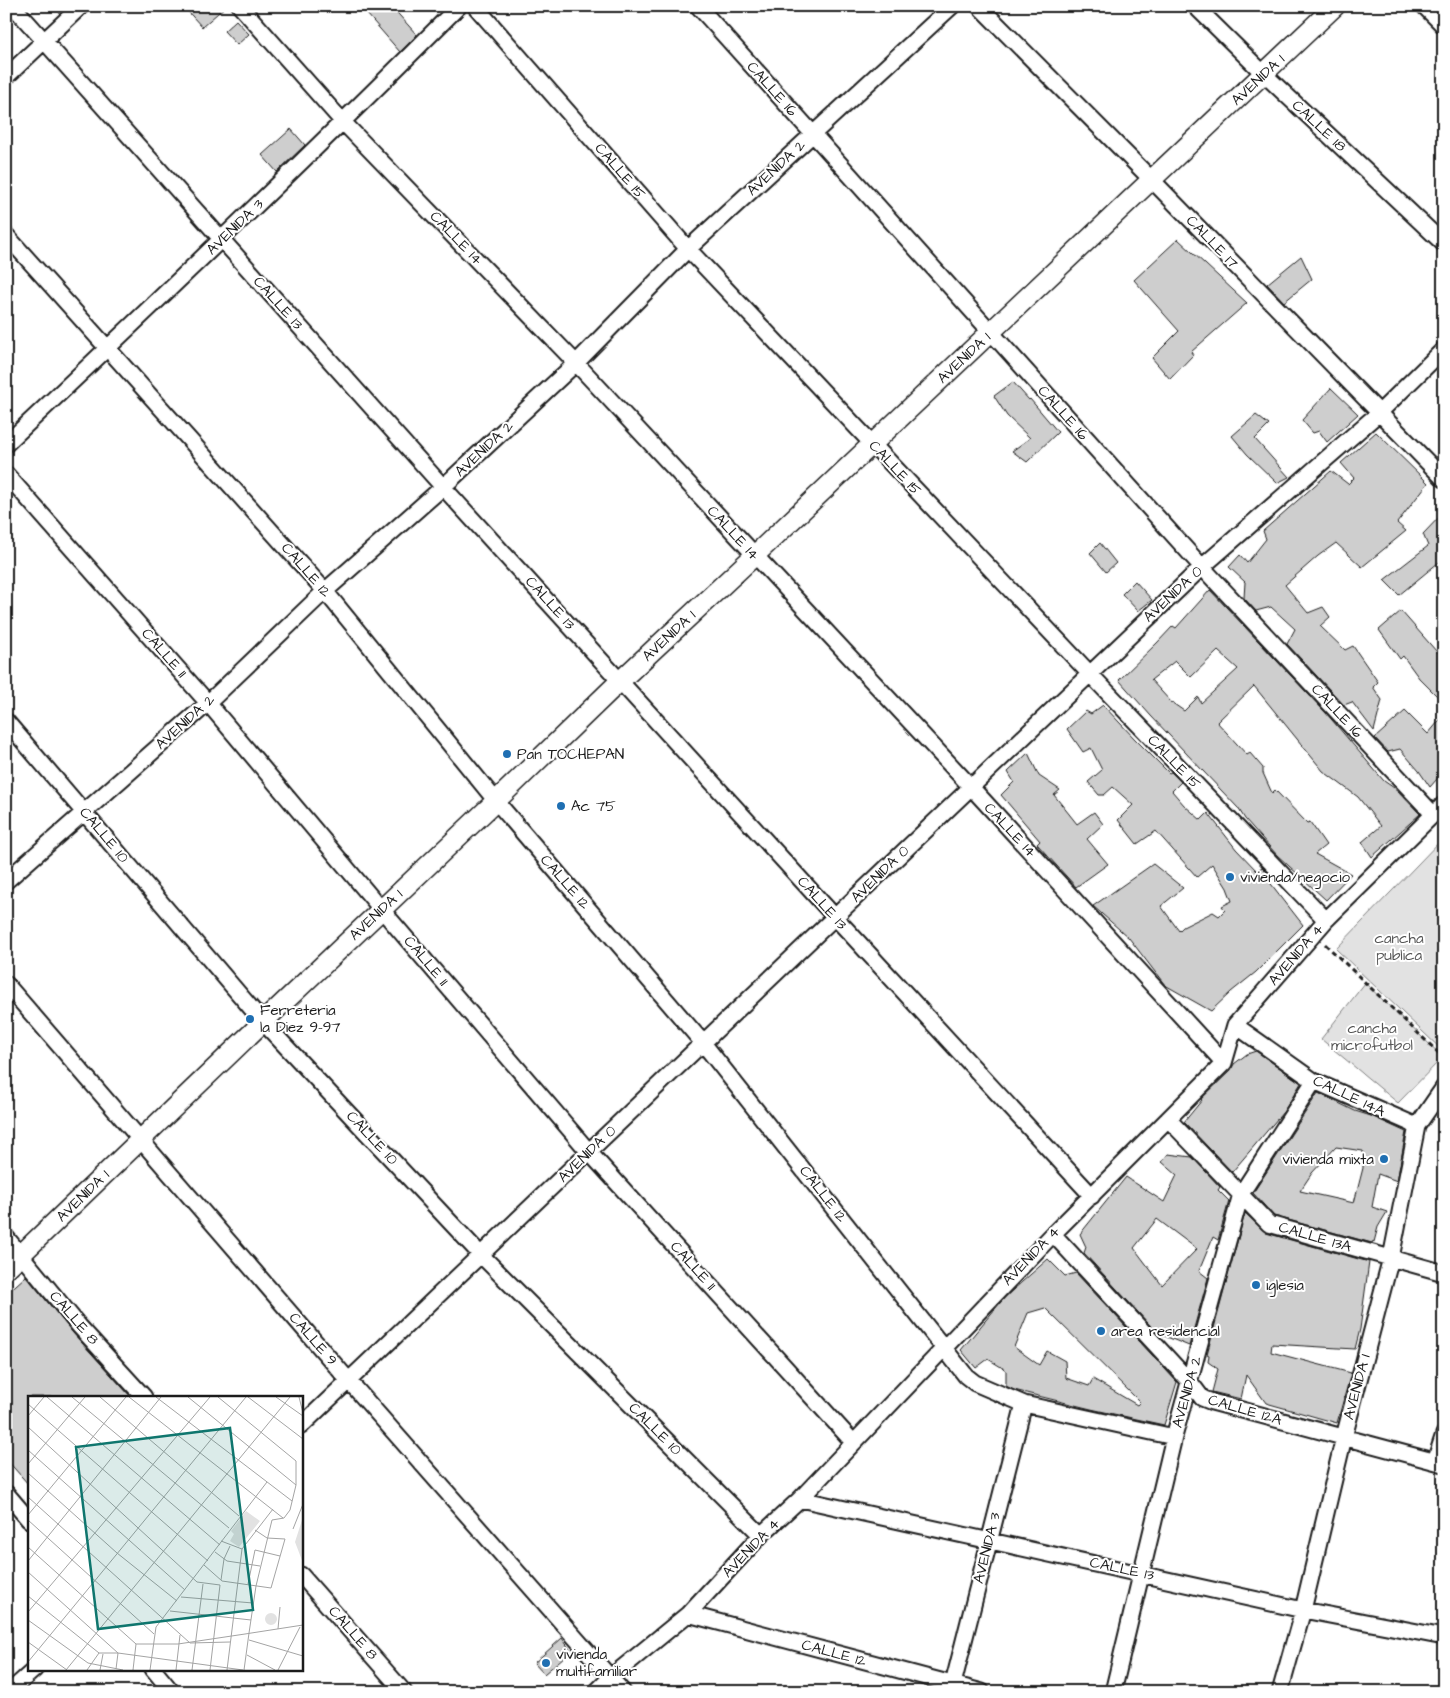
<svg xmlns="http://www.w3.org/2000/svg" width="1450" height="1698" font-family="'Architects Daughter',sans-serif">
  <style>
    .green { fill: #e2e2e2; stroke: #7f7f7f }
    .building { fill: #cecece; stroke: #1c1c1c; fill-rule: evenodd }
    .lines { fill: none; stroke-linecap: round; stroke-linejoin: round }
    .minor-casing { stroke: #1c1c1c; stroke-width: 19 }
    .tertiary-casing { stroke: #1c1c1c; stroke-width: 22 }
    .path { stroke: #1c1c1c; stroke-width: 3; stroke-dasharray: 5 4; stroke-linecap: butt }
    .minor { stroke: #fff; stroke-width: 15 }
    .tertiary { stroke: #fff; stroke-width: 19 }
    .poi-dot { fill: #1f6fb2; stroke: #fff; stroke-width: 2 }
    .labels { text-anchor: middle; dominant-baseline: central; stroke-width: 4; stroke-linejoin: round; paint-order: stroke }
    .street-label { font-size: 15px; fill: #1c1c1c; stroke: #fff }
    .poi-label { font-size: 15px; fill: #1c1c1c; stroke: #fff; text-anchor: start }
    .park-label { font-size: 15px; fill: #575757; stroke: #fff }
    .inset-road { fill: none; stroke: #a4a4a4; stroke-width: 1 }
    .view { fill: #0f766e; fill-opacity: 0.15; stroke: #0f766e; stroke-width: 2.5 }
    .inset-edge { fill: none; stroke: #1c1c1c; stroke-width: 2.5 }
  </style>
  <rect width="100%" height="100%" fill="#fff"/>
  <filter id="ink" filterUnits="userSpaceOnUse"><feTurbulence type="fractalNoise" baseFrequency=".02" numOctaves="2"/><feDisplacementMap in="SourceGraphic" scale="10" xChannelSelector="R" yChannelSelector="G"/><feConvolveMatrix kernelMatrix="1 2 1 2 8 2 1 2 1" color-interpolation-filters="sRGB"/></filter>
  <g filter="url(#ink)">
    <path class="green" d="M1444,837V1052L1336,949Z
      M1365,983L1443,1057L1398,1103L1321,1039Z"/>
    <path class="building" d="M183,6H226L202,27Z
      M360,6H391L417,35L400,52Z
      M236,20L249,34L237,45L224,31Z
      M291,129L305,145L277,172L262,155Z
      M1178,239L1247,303L1191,352L1193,355L1170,379L1152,358L1179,331L1134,280Z
      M1301,256L1312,279L1284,302L1267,284Z
      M1013,382L1029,400L1030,399L1058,432L1027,462L1012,451L1030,438L1007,416L994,396Z
      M1331,388L1358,414L1327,442L1319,431L1313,433L1302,420Z
      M1256,415L1269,425L1255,439L1289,477L1277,483L1247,454L1232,436Z
      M1376,432L1428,483L1397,523L1406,531L1362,567L1336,543L1318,556L1285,585L1308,613L1323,607L1330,617L1320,626L1345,650L1353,646L1378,682L1373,687L1382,700L1374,731L1352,702L1344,705L1287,644L1295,629L1271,607L1256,611L1244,598L1245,582L1229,567L1240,555L1247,563L1266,539L1263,531L1331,471L1348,484L1354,478L1341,463Z
      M1444,512V558L1399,595L1384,580L1428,546L1423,534Z
      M1100,543L1116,563L1106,572L1090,553Z
      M1135,581L1152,600L1138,611L1122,594Z
      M1210,590L1326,713L1384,781L1397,790L1420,814L1372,857L1362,842L1381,826L1358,797L1323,771L1254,686L1217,722L1247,755L1250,753L1263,768V773L1272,793L1275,790L1307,823L1310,822L1326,845L1315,854L1351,874L1326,900L1277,855L1245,819L1238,808L1151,716L1119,680L1157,643L1173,626L1176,628ZM1218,651L1238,669L1201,703L1198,697L1184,711L1171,702L1151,680L1175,661L1191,677Z
      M1401,611L1444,660V703L1419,678L1403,656L1400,659L1379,630Z
      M1103,705L1135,739L1169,773L1171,772L1181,782L1172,791L1184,805L1201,820L1208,813L1236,849L1257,871L1262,867L1272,877L1268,880L1303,925L1256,972L1231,992L1211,1011L1165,985L1129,938L1093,906L1153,864L1183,888L1161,906L1179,931L1183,927L1213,912L1219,916L1225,910L1222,906L1232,901L1227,888L1212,864L1197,877L1156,831L1137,844L1118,820L1133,805L1113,787L1104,795H1099L1088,782L1102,770L1091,748L1083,752L1067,729L1086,711L1091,714Z
      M1405,711L1428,734L1444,715V771L1430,787L1419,771L1400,749L1388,752L1375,738Z
      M1028,753L1039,776L1060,790L1054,795L1077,824L1094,812L1103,824L1087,839L1108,864L1076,887L1037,844L1040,841L1001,795L1014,782L1008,772Z
      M1256,1051L1301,1083L1284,1111L1232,1172L1184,1122L1202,1100L1201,1099L1231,1070L1234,1064L1247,1054Z
      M1318,1093L1355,1111L1371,1116L1406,1132L1397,1181L1378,1174L1372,1207L1387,1212L1378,1227L1374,1242L1373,1241L1372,1243L1274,1216L1253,1193ZM1336,1147L1363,1151V1168L1354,1203L1300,1191L1312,1173Z
      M1168,1154L1192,1157L1220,1187L1218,1190L1229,1201L1218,1240L1213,1237L1199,1271L1208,1278L1189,1346L1157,1333L1084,1253L1086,1247L1080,1234L1126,1177L1164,1202L1177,1175L1162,1162ZM1157,1219L1197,1249L1162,1285L1134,1248Z
      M1245,1213L1266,1233L1369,1262L1360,1329L1355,1349L1272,1344L1271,1352L1351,1373L1337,1423L1266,1403L1246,1375L1241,1399L1212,1392L1218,1369L1208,1362L1209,1355L1207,1354Z
      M1048,1259L1065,1276L1076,1273L1177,1382L1164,1425L1091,1409L1014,1390L1006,1386V1370L988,1359L976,1368L961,1350L1005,1297ZM1045,1308L1140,1402L1137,1405L1093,1379L1089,1386L1066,1378L1065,1361L1047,1351L1039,1365L1014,1347L1028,1313Z
      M26,1276L73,1333L131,1397H29V1485L6,1459V1294Z
      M562,1638L571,1651L544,1674L534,1663Z"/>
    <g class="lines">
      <defs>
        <path id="minor" d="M13,6L443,487L835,917L1092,1196
          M240,6L343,122L576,363L971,787L1224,1063
          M475,6L688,249L1090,674L1326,920
          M698,6L1202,567L1433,814
          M979,6L1152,180L1444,479
          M1195,6L1264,74L1444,244
          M1424,6L1444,26
          M6,77L81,6
          M6,235L325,591L496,801L703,1043L966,1376L975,1383L1024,1404L1174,1437
          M6,444C159,300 311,155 459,6
          M6,474L208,703L382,910L589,1152L853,1442
          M6,721L263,1022L481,1255L761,1535
          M6,881L208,703L325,591L443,487L576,363L688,249L952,6
          M6,984L349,1381L623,1692
          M1235,1025L1314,1081L1417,1126
          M1168,1119L1269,1224L1444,1273
          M1053,1234L1190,1382L1202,1398L1212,1402L1444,1464
          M6,1237L80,1327L144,1397
          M301,1426L1202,567L1380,412L1444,349
          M1435,1461L1444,1434
          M6,1493L29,1520
          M800,1499L1303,1610L1444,1637
          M301,1575L404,1692
          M688,1614L982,1692
          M153,1669L172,1692
          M9,1692L35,1669
          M596,1692L611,1677L688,1614L761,1535L800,1499L1053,1234L1224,1063L1235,1025L1326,920L1444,804
          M951,1692L1024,1404
          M1113,1692L1174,1437L1241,1194L1314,1081
          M1280,1692L1303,1610L1344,1437L1391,1258L1417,1126L1444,1087"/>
        <path id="tertiary" d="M6,1269L263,1022L496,801L620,681L754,556L1335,6"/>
      </defs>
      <use href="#minor" class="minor-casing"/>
      <use href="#tertiary" class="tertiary-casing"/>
      <path class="path" d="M1325,944L1444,1058"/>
      <use href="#minor" class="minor"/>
      <use href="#tertiary" class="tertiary"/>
    </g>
  </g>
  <g class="poi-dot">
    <circle cx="507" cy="754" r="5"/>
    <circle cx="561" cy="806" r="5"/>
    <circle cx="1230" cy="877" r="5"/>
    <circle cx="250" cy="1019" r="5"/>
    <circle cx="1384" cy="1159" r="5"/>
    <circle cx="1256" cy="1285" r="5"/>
    <circle cx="1101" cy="1331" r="5"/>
    <circle cx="546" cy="1663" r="5"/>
  </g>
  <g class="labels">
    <g class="street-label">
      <text transform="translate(1258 80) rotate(-43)">AVENIDA 1</text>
      <text transform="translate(772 89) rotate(48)">CALLE 16</text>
      <text transform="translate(1319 126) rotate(43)">CALLE 18</text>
      <text transform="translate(776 168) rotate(-43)">AVENIDA 2</text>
      <text transform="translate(620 171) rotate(49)">CALLE 15</text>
      <text transform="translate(235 227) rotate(-44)">AVENIDA 3</text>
      <text transform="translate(456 238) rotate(46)">CALLE 14</text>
      <text transform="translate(1212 242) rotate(46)">CALLE 17</text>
      <text transform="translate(278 303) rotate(48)">CALLE 13</text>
      <text transform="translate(964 358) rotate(-43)">AVENIDA 1</text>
      <text transform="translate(1063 413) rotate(48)">CALLE 16</text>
      <text transform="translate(484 449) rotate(-43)">AVENIDA 2</text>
      <text transform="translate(895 468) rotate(47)">CALLE 15</text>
      <text transform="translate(733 533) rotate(47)">CALLE 14</text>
      <text transform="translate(306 570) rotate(49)">CALLE 12</text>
      <text transform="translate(1173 594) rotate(-43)">AVENIDA 0</text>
      <text transform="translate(550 603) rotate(48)">CALLE 13</text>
      <text transform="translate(669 636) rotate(-43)">AVENIDA 1</text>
      <text transform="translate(164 653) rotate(49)">CALLE 11</text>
      <text transform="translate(1337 711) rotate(47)">CALLE 16</text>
      <text transform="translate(185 722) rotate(-42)">AVENIDA 2</text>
      <text transform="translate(1174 762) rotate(46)">CALLE 15</text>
      <text transform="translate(1010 830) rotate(47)">CALLE 14</text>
      <text transform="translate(104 835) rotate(50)">CALLE 10</text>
      <text transform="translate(880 874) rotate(-44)">AVENIDA 0</text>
      <text transform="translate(565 882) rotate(49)">CALLE 12</text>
      <text transform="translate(822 903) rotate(48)">CALLE 13</text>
      <text transform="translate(376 915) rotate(-43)">AVENIDA 1</text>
      <text transform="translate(1296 955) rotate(-49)">AVENIDA 4</text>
      <text transform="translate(426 961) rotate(50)">CALLE 11</text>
      <text transform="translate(1349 1096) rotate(25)">CALLE 14A</text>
      <text transform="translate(372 1138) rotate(47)">CALLE 10</text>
      <text transform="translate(587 1154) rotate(-44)">AVENIDA 0</text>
      <text transform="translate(823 1194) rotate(52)">CALLE 12</text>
      <text transform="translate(83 1196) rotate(-44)">AVENIDA 1</text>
      <text transform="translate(1315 1237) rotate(16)">CALLE 13A</text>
      <text transform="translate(1031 1256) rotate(-46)">AVENIDA 4</text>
      <text transform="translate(693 1266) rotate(48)">CALLE 11</text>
      <text transform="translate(74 1318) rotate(49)">CALLE 8</text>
      <text transform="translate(313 1339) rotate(49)">CALLE 9</text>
      <text transform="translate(1357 1387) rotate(-75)">AVENIDA 1</text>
      <text transform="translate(1187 1392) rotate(-74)">AVENIDA 2</text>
      <text transform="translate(1245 1410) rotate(16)">CALLE 12A</text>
      <text transform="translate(655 1429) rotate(45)">CALLE 10</text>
      <text transform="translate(751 1548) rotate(-46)">AVENIDA 4</text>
      <text transform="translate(987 1548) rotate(-76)">AVENIDA 3</text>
      <text transform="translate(1122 1569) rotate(12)">CALLE 13</text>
      <text transform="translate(353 1633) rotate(49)">CALLE 8</text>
      <text transform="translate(834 1653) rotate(15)">CALLE 12</text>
    </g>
    <g class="poi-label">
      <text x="517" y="754">Pan TOCHEPAN</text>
      <text x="571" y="806">Ac 75</text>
      <text x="1240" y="877">vivienda/negocio</text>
      <text x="260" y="1010">Ferreteria<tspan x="260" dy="17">la Diez 9-97</tspan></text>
      <text x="1374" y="1159" text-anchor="end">vivienda mixta</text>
      <text x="1266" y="1285">iglesia</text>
      <text x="1111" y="1331">area residencial</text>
      <text x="556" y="1654">vivienda<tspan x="556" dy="17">multifamiliar</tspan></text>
    </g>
    <g class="park-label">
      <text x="1399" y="938">cancha<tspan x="1399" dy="17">publica</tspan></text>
      <text x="1372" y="1028">cancha<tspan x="1372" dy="17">microfutbol</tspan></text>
    </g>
  </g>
  <g transform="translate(28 1396)">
    <rect width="275" height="275" fill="#fff"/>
    <path d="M218,115L232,125L211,151L202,145L206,138L203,135ZM275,121V167L267,146ZM237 223a6 6 0 1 1 12 0a6 6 0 1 1-12 0Z" fill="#e2e2e2"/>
    <path class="inset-road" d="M19,1L192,149M44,1L201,132M72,1L211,120M101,1L255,122M128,1L264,105M160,1L268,89M190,1L268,65V89L262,114L256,122L244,124L228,190L221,237M220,1L275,43M248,1L275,20M271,1L275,17M0,8L180,165M0,20L16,1M0,31L169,186L192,189M0,54L157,194M0,68L57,1M0,77L89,157L149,205M0,101L162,247L202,246M0,119L98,1M0,124L126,238M265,133L275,108M193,145L214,153M0,151L108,248M187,156L199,165L232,170M0,165L133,1M176,169L194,185L243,192L257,143L239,142L227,134M0,176L90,257M193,184L196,163L202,150M220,188L227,154L252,160M0,200L71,257M153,201L225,207M142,215L223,224M0,216L182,1M0,224L60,267L95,274M250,233L252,211M217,238L275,229M221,244L275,260M0,246L39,274M108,248H150L217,238M219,259L247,274M0,266L218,1M88,273L90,257M38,274L262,1M59,274L71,257H90L215,274M72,274L75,258M105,274L108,248M122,274L128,231L239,86M148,274L152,239M164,274L175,188M182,274L192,189M199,274L214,153L245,113M216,274L221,237M250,274L272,231"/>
    <path class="view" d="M202,32L225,214L70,233L48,51Z"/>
    <rect width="275" height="275" class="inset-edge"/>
  </g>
  <rect width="1450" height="1698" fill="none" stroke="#fff" stroke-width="25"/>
  <rect x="12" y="12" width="1425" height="1673" fill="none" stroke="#1c1c1c" stroke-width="2" filter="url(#ink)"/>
</svg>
